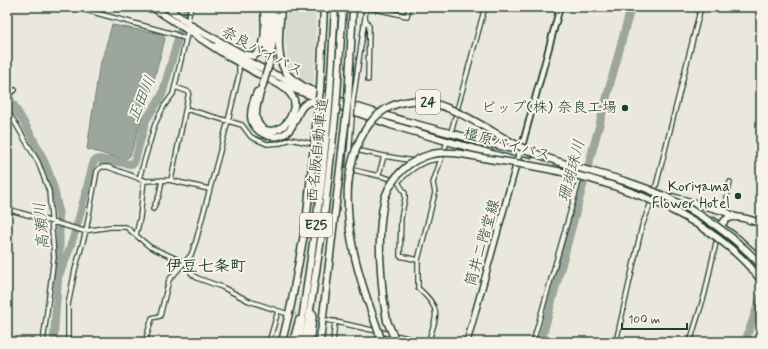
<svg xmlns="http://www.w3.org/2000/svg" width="768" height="349" font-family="Mynerve,'Klee One',sans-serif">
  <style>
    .built { fill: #d9dacf }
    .water { fill: #9ca69c; stroke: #6a7c72 }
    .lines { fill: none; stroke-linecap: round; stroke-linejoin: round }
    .river { stroke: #9ca69c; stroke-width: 8 }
    .minor-tunnel { stroke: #c1c6bb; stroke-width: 3.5; stroke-dasharray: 3.5 2; stroke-linecap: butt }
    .minor-casing { stroke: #1f3d34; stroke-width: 6 }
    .tertiary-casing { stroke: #1f3d34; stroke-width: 8 }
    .secondary-casing { stroke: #1f3d34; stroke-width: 8 }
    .trunk-casing { stroke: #1f3d34; stroke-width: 9 }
    .motorway-casing { stroke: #1f3d34; stroke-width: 9 }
    .minor { stroke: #f7f3e8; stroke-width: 3.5 }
    .tertiary { stroke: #f7f3e8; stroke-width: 4.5 }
    .secondary { stroke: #f7f3e8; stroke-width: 5 }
    .trunk { stroke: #f7f3e8; stroke-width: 6 }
    .motorway { stroke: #f7f3e8; stroke-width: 6 }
    .minor-bridge-casing { stroke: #1f3d34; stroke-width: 6; stroke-linecap: butt }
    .motorway-bridge-casing { stroke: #1f3d34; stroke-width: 9; stroke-linecap: butt }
    .minor-bridge { stroke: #f7f3e8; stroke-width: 3.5 }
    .motorway-bridge { stroke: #f7f3e8; stroke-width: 6 }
    .poi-dot { fill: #1f3d34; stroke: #f7f3e8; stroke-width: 1.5 }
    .labels { text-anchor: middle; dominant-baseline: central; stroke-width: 4; stroke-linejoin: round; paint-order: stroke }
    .shield { fill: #f7f3e8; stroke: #60746a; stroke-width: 1 }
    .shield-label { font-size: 14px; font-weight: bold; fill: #1f3d34 }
    .street-label { font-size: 15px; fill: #1f3d34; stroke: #f7f3e8 }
    .poi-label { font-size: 15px; fill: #1f3d34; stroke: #f7f3e8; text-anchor: end }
    .water-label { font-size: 16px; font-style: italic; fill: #445c53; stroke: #f7f3e8 }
    .neighbourhood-label { font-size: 16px; font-weight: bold; fill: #1f3d34; stroke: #f7f3e8 }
  </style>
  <rect width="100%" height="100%" fill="#eae8dd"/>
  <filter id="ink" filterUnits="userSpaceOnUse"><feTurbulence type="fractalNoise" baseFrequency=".025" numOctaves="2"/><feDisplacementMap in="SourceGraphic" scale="8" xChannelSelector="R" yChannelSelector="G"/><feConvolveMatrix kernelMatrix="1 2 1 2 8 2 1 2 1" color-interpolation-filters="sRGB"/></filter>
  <g filter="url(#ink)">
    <path class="built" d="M286,7H315L316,48L313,85L298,79L288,64L285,33Z"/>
    <path class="water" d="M112,25L162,34L165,39L149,97L130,156L124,160L87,149L99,69Z"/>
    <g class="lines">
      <path class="river" d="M7,94C30,132 57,174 59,220C62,261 55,301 54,342
        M59,275C76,239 83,199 94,161L99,159L130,164L134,163L135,160L146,120L162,95L187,7
        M541,342L631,7
        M745,342L761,296"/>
      <path class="minor-tunnel" d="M309,143L351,149
        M288,313L304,316"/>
      <defs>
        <path id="minor" d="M74,7L174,34L186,39
          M366,7L365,18L369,26L368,80
          M366,7L407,16L409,7
          M187,23L191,7
          M7,95L15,90
          M353,101L365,18
          M7,109L38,162L49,191L54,257L43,342
          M186,109L242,125L251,137L267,144L281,143L290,139L309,143
          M352,118L348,167C357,174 384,174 398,182C410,170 423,159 441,159L447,142
          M451,132L485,7
          M351,149L384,156
          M379,174L384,156L414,161
          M139,179L155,124L164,106L173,94L188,30
          M171,180L189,92L175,87
          M398,182L405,193V198L401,218L400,256L418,260
          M655,190L701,7
          M7,209L84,231L110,227H126L150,247L186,263L192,274L197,278L222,287L249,301L285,313
          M153,209L159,196L162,180
          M724,211L730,182
          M136,235L140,218L144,180
          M327,320L426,342
          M68,342V305L75,270L86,231L97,171L101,167H108L146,181L169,180L209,189
          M145,342L152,318L160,316L169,280L191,255L196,241L228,121L239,75V63
          M269,342L278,311
          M333,342L335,321
          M428,342C438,313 441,309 418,288V260L435,193L433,183L441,159
          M533,342L580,178
          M616,342L642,226L652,200
          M690,342L705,293L717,238"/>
        <path id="tertiary" d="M521,150L560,7"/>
        <path id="secondary" d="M467,342L520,151"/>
        <path id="trunk" d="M152,7L229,57L257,73
          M166,7L199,31
          M218,44C313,104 424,126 532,154
          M280,84L391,125L516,161
          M672,197L724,211L735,217
          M713,221L738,239L761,260
          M718,235C724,208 741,218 761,223"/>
        <path id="motorway" d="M281,7C280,27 274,59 288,75C294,81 302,85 309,90
          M195,28L242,54L254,56C269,47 264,22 264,7
          M268,50L269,7
          M269,64L273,41L275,7
          M253,71C265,78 284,84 292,96C295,100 295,105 293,110C287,135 257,139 256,114C256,104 260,93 263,84
          M320,90L324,7
          M257,92C254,99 251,108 251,116C252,132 272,142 286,133C296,126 296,112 304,105C310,100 318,101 325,102
          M330,93L335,7
          M337,96L343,7
          M348,100L353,7
          M348,186C346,225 354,259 366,296
          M383,296C380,263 377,230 385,197
          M282,342L291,305L306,223L318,107
          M293,342L299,320
          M299,342L321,187L329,108
          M305,342L323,226L336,110
          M310,342L313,314
          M320,342L346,117"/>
      </defs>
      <use href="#minor" class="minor-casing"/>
      <use href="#tertiary" class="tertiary-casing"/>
      <use href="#secondary" class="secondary-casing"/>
      <use href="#trunk" class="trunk-casing"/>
      <use href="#motorway" class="motorway-casing"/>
      <use href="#minor" class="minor"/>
      <use href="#tertiary" class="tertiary"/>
      <use href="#secondary" class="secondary"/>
      <use href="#trunk" class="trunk"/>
      <use href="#motorway" class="motorway"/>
      <defs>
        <path id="minor-bridge" d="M352,118L353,101"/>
        <path id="motorway-bridge" d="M263,84L269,64
          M318,107L320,90
          M329,108L330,93
          M336,110L337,96
          M346,117L348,100
          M348,186C352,149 367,105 411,101C448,98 493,135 527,150C559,164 595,172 628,182C678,198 726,227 761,265
          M385,197C393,176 409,160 432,154C451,150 470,156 489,159C558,169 623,182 685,217C714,233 740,253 761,280
          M366,296L381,339
          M383,296L387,321L396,342"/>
      </defs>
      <use href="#minor-bridge" class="minor-bridge-casing"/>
      <use href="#motorway-bridge" class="motorway-bridge-casing"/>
      <use href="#minor-bridge" class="minor-bridge"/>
      <use href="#motorway-bridge" class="motorway-bridge"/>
    </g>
  </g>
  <g class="poi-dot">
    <circle cx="625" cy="108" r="4"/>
    <circle cx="738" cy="196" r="4"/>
  </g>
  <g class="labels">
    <g class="shield">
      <rect x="416" y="90" width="24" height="24" rx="3"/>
      <rect x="300" y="213" width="32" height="24" rx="3"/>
    </g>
    <g class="shield-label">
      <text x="428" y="102">24</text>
      <text x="316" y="225">E25</text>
    </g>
    <g class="street-label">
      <text transform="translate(262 52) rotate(28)">奈良バイパス</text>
      <text transform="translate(507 145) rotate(15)">橿原バイパス</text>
      <text transform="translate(318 150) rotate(-84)">西名阪自動車道</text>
      <text transform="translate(483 243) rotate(-74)">筒井二階堂線</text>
    </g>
    <g class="poi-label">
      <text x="617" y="108">ピップ(株) 奈良工場</text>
      <text x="730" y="187">Koriyama<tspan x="730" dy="17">Flower Hotel</tspan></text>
    </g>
    <g class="water-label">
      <text transform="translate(142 99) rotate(-67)">正田川</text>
      <text transform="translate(572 171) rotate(-75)">珊瑚珠川</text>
      <text transform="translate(42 226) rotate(-95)">高瀬川</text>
    </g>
    <g class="neighbourhood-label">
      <text x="206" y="266">伊豆七条町</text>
    </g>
  </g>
  <rect width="768" height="349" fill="none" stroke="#f7f3e8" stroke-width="24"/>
  <rect x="12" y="12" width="744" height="325" fill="none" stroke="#1f3d34" stroke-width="1.5" filter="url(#ink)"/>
  <path d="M622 323v6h65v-6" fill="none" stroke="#1f3d34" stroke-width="2"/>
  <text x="628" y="323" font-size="12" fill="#1f3d34" stroke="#f7f3e8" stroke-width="3" paint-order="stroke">100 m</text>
</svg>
